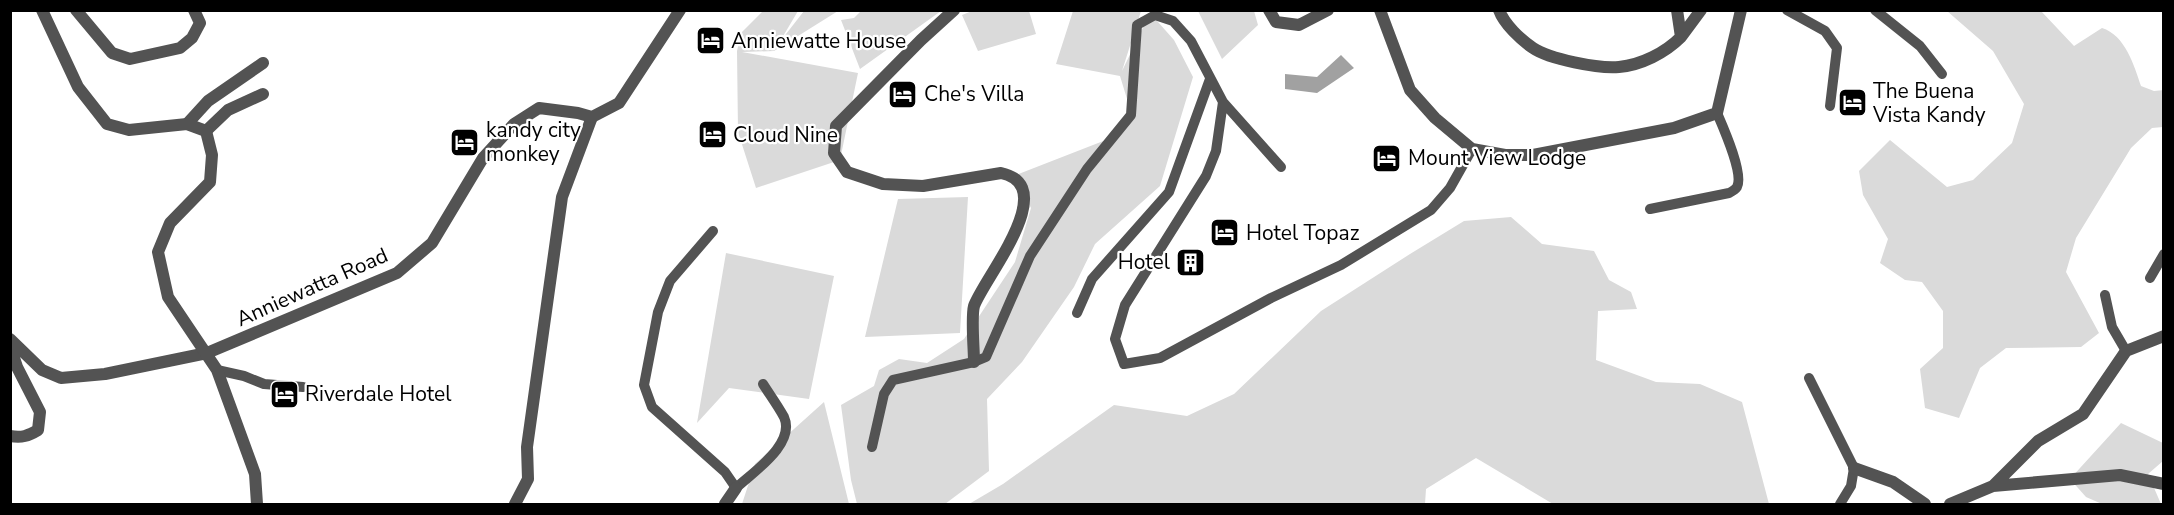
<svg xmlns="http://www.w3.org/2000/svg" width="2174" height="515" font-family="'Nunito Sans',sans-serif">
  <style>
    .green { fill: #dadada }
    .water { fill: #a1a1a1 }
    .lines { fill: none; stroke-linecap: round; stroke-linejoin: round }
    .service { stroke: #535353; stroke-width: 10 }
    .minor { stroke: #535353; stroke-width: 12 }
    .tertiary { stroke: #535353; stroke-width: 12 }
    .labels { text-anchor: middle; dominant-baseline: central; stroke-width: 4.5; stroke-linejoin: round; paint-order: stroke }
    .poi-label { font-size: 21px; fill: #000; stroke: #fff; text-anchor: start }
    .street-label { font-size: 21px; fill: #000; stroke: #fff }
  </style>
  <rect width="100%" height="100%" fill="#fff"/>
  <path class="green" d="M862,10H941V11L860,69L841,20L854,18Z
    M763,11H798L779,43L804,11H838L774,51L742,52L858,73L840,160L756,188L738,132L737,51L741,33Z
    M972,11H1029L1036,34L978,51L962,15Z
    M1073,11H1141L1122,71L1150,13L1174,40L1193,77L1160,186L1095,244L1074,287L1022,362L987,399L989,471L945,504H857L851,480L841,405L874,386L879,370L899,359L927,363L964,339L1015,262L1031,208L1022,190L1008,178L1111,138L1131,112L1120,76L1056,64Z
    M1198,11H1254L1258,25L1222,59Z
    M1947,11H2041L2074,46L2102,28C2125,35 2134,65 2141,86L2154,91L2164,90L2163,127L2152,128L2131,148L2076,238L2066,272L2099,333L2081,347L2006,348L1980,368L1959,418L1925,408L1920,369L1943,348V311L1922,282L1905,280L1880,263L1888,239L1863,195L1859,171L1890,140L1947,187L1973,180L2012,143L2024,104L1993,51Z
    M968,197L960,333L865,337L898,199Z
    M1511,217L1542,244L1594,251L1609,280L1631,292L1637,309L1598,311L1596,360L1656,382L1700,384L1742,402L1769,504H1553L1476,458L1426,489L1425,504H969L1003,484L1114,405L1187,416L1234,394L1321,311L1410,254L1464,221Z
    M726,253L834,276L809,399L729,388L697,423Z
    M824,402L849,504H742L755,464Z
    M2121,423L2163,443V461L2148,474L2161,504H2102L2086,497L2070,479Z"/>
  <path class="water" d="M1341,55L1354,68L1317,93L1285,89V74L1317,77Z"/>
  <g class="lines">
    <path class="service" d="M1787,10L1825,31L1837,48L1830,106
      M1875,10L1920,46L1942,74
      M1223,102L1216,151L1206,176L1125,305L1115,339L1124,364L1160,358L1271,298L1341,265L1431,210L1450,188L1472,149
      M1650,209L1729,193C1733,191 1735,190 1737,187C1744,174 1723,127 1717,113
      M713,231L670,281L658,312L644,385L652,407L725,472L736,488C753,472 796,444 784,417C778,406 770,395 763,384
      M2150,278L2164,254
      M2105,295L2112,327L2126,351
      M1077,313L1092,279L1169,192L1210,79
      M217,370L244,376L264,384L303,387
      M1809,378L1854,468L1851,486L1840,504
      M872,447L884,394L893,380L974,362L986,357L1030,256L1087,169L1131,115L1137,25L1155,15L1173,21L1191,41L1223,102L1281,167"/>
    <path class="minor" d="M76,10L112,53L130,59L180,48L192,38L200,23L194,10
      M954,10L921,40L836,126L834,153L847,172L883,184L923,186L1001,173C1062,186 984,278 974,306C971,317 974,349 974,362
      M1269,10L1276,22L1299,25L1328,10
      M1380,10L1410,90L1435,118L1472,149L1505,155H1533L1674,128L1717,113L1741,10
      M1499,10C1504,24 1521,40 1533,48C1549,59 1599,69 1619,67C1641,65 1665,53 1681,37L1677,10
      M1681,37L1701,10
      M187,124L208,101L263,63
      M206,131L228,110L263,94
      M10,339L42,370L61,378L105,374L207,353
      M10,346L17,367L40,412L38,430C28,436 22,438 10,436
      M1854,468L1893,482L1925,504
      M1993,486L2120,475L2164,484
      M515,504L528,479L527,447L562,197L592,117
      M725,504L736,488
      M1950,504L1993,486L2038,441L2083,414L2126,351L2164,336"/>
    <path class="tertiary" d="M42,10L78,87L107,124L129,130L187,124L206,131L212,155L210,182L170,223L158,252L168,297L217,370L255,474L257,504
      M207,353L397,273L432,243L483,158L514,124L539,108L578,113L592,117L619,103L680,10"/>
  </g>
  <defs>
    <symbol id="hotel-square" viewBox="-11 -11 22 22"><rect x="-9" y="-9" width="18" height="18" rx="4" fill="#000" stroke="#fff"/><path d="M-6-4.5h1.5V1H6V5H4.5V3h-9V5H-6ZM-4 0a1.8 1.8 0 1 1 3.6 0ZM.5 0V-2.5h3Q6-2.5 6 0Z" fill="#fff"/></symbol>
    <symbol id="building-square" viewBox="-11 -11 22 22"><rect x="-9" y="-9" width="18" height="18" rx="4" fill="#000" stroke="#fff"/><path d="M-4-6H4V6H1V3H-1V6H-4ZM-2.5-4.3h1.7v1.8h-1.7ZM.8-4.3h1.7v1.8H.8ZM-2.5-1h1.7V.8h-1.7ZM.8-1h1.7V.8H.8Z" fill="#fff"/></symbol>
  </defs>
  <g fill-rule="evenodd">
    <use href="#hotel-square" x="694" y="24" width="33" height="33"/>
    <use href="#hotel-square" x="886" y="78" width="33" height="33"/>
    <use href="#hotel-square" x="1836" y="86" width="33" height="33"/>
    <use href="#hotel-square" x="696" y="118" width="33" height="33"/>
    <use href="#hotel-square" x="448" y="126" width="33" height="33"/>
    <use href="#hotel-square" x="1370" y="142" width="33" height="33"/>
    <use href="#hotel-square" x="1208" y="216" width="33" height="33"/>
    <use href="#building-square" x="1174" y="246" width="33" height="33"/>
    <use href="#hotel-square" x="268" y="378" width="33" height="33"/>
  </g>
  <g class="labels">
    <g class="poi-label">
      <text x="731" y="41">Anniewatte House</text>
      <text x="1873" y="91">The Buena<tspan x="1873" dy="24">Vista Kandy</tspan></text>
      <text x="924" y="94">Che's Villa</text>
      <text x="486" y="130">kandy city<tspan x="486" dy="24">monkey</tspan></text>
      <text x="733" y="135">Cloud Nine</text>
      <text x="1408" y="158">Mount View Lodge</text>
      <text x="1246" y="233">Hotel Topaz</text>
      <text x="1170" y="262" text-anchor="end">Hotel</text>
      <text x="305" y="394">Riverdale Hotel</text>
    </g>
    <g class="street-label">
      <text transform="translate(312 287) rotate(-24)">Anniewatta Road</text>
    </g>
  </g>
  <rect width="2174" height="515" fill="none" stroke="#000000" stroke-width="24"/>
</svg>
